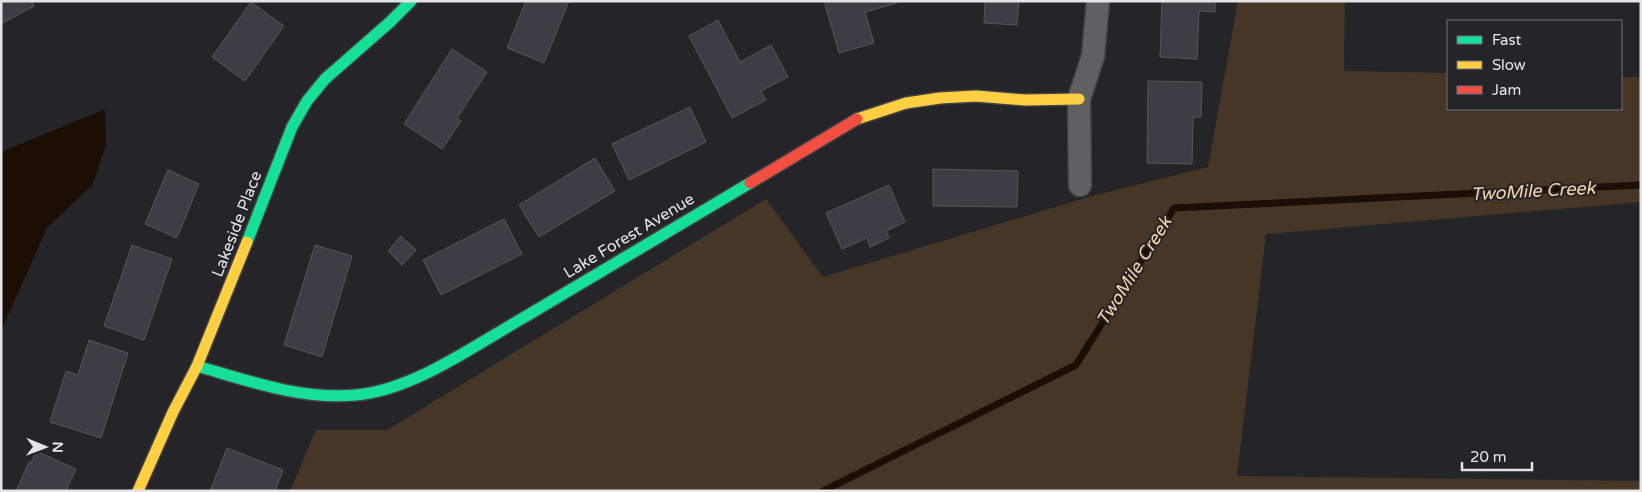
<svg xmlns="http://www.w3.org/2000/svg" width="1642" height="492" font-family="'Varela Round',sans-serif">
  <style>
    .green { fill: #463625 }
    .water { fill: #1b0e04 }
    .lines { fill: none; stroke-linecap: round; stroke-linejoin: round }
    .stream { stroke: #1b0e04; stroke-width: 7 }
    .building { fill: #3d3d46; stroke: #56565a }
    .street-casing { stroke: #424244; stroke-width: 25 }
    .fast-casing { stroke: #424244; stroke-width: 14 }
    .slow-casing { stroke: #424244; stroke-width: 14 }
    .jam-casing { stroke: #424244; stroke-width: 14 }
    .street { stroke: #606063; stroke-width: 22 }
    .fast { stroke: #16e098; stroke-width: 11 }
    .slow { stroke: #ffcf43; stroke-width: 11 }
    .jam { stroke: #f24e42; stroke-width: 11 }
    .labels { text-anchor: middle; dominant-baseline: central; stroke-width: 4; stroke-linejoin: round; paint-order: stroke }
    .street-label { font-size: 16px; fill: #e5e5e9; stroke: #24242a }
    .water-label { font-size: 18px; font-style: italic; fill: #fbd4a6; stroke: #24242a }
  </style>
  <rect width="100%" height="100%" fill="#252529"/>
  <path class="green" d="M1238,1H1345L1344,71L1448,73V109H1621V77H1641V202L1266,234L1237,476L1641,481V491H290L316,430H387L766,199L823,277L1092,196L1208,167Z"/>
  <path class="water" d="M105,109L106,145L93,184L47,228L1,331V152Z"/>
  <g class="lines">
    <path class="stream" d="M823,491L1076,365L1174,208L1641,185"/>
  </g>
  <path class="building" d="M1,1H31L34,6L1,24Z
    M526,1H569L544,63L507,48Z
    M824,1H896L897,3L865,12L874,43L839,53Z
    M985,1H1019L1017,25L984,23Z
    M1162,1H1215V12L1199,11L1197,59L1160,57Z
    M251,2L284,26L245,81L212,57Z
    M718,20L740,62L771,45L788,77L761,91L766,100L732,118L689,36Z
    M452,49L487,72L457,118L461,121L442,149L404,124Z
    M1148,81L1202,82L1201,117H1193L1192,164L1147,163Z
    M690,107L706,142L629,180L612,144Z
    M595,158L615,191L539,237L519,205Z
    M933,169L1018,171L1017,207L933,206Z
    M168,170L199,184L177,238L145,224Z
    M889,185L905,222L886,231L889,238L870,247L867,238L842,249L826,213Z
    M504,219L522,254L441,295L423,260Z
    M401,236L416,250L402,265L388,251Z
    M132,245L172,259L144,340L104,326Z
    M315,245L352,256L322,357L284,345Z
    M89,340L128,353L101,438L50,422L66,371L78,375Z
    M227,448L283,470L275,491H210Z
    M36,451L76,469L66,491H16L29,462L31,463Z"/>
  <g class="lines">
    <defs>
      <path id="street" d="M1080,185L1079,99L1093,56L1098,1"/>
      <path id="fast" d="M247,242L292,127L307,101L325,79L390,22L411,1
        M197,366C249,381 301,400 356,395C413,390 474,346 523,318C599,273 675,228 750,183"/>
      <path id="slow" d="M857,119L906,103L940,98L976,96L1025,100L1079,99
        M138,491L173,412L197,366L247,242"/>
      <path id="jam" d="M750,183L857,119"/>
    </defs>
    <use href="#street" class="street-casing"/>
    <use href="#fast" class="fast-casing"/>
    <use href="#slow" class="slow-casing"/>
    <use href="#jam" class="jam-casing"/>
    <use href="#street" class="street"/>
    <use href="#fast" class="fast"/>
    <use href="#slow" class="slow"/>
    <use href="#jam" class="jam"/>
  </g>
  <g class="labels">
    <g class="street-label">
      <text transform="translate(237 224) rotate(-69)">Lakeside Place</text>
      <text transform="translate(629 236) rotate(-31)">Lake Forest Avenue</text>
    </g>
    <g class="water-label">
      <text transform="translate(1533 191) rotate(-3)">TwoMile Creek</text>
      <text transform="translate(1134 271) rotate(-58)">TwoMile Creek</text>
    </g>
  </g>
  <rect width="1642" height="492" fill="none" stroke="#e5e5e9" stroke-width="5"/>
  <rect x="1447" y="20" width="175" height="90" fill="#24242a" stroke="#717176"/>
  <rect x="1457" y="36" width="25" height="8" fill="#16e098" stroke="#717176"/>
  <text x="1492" y="45" font-size="15" fill="#e5e5e9">Fast</text>
  <rect x="1457" y="61" width="25" height="8" fill="#ffcf43" stroke="#717176"/>
  <text x="1492" y="70" font-size="15" fill="#e5e5e9">Slow</text>
  <rect x="1457" y="86" width="25" height="8" fill="#f24e42" stroke="#717176"/>
  <text x="1492" y="95" font-size="15" fill="#e5e5e9">Jam</text>
  <g transform="translate(45 447) rotate(91)" stroke="#24242a" stroke-width="4" paint-order="stroke">
  <path d="M0-4L9 19L0 12L-9 19Z" fill="#e5e5e9"/>
  <text y="-8" font-size="14" font-weight="bold" text-anchor="middle" fill="#e5e5e9">N</text>
  </g>
  <path d="M1462 462v8h70v-8" fill="none" stroke="#e5e5e9" stroke-width="2.5"/>
  <text x="1470" y="462" font-size="15" fill="#e5e5e9" stroke="#24242a" stroke-width="4" paint-order="stroke">20 m</text>
</svg>
